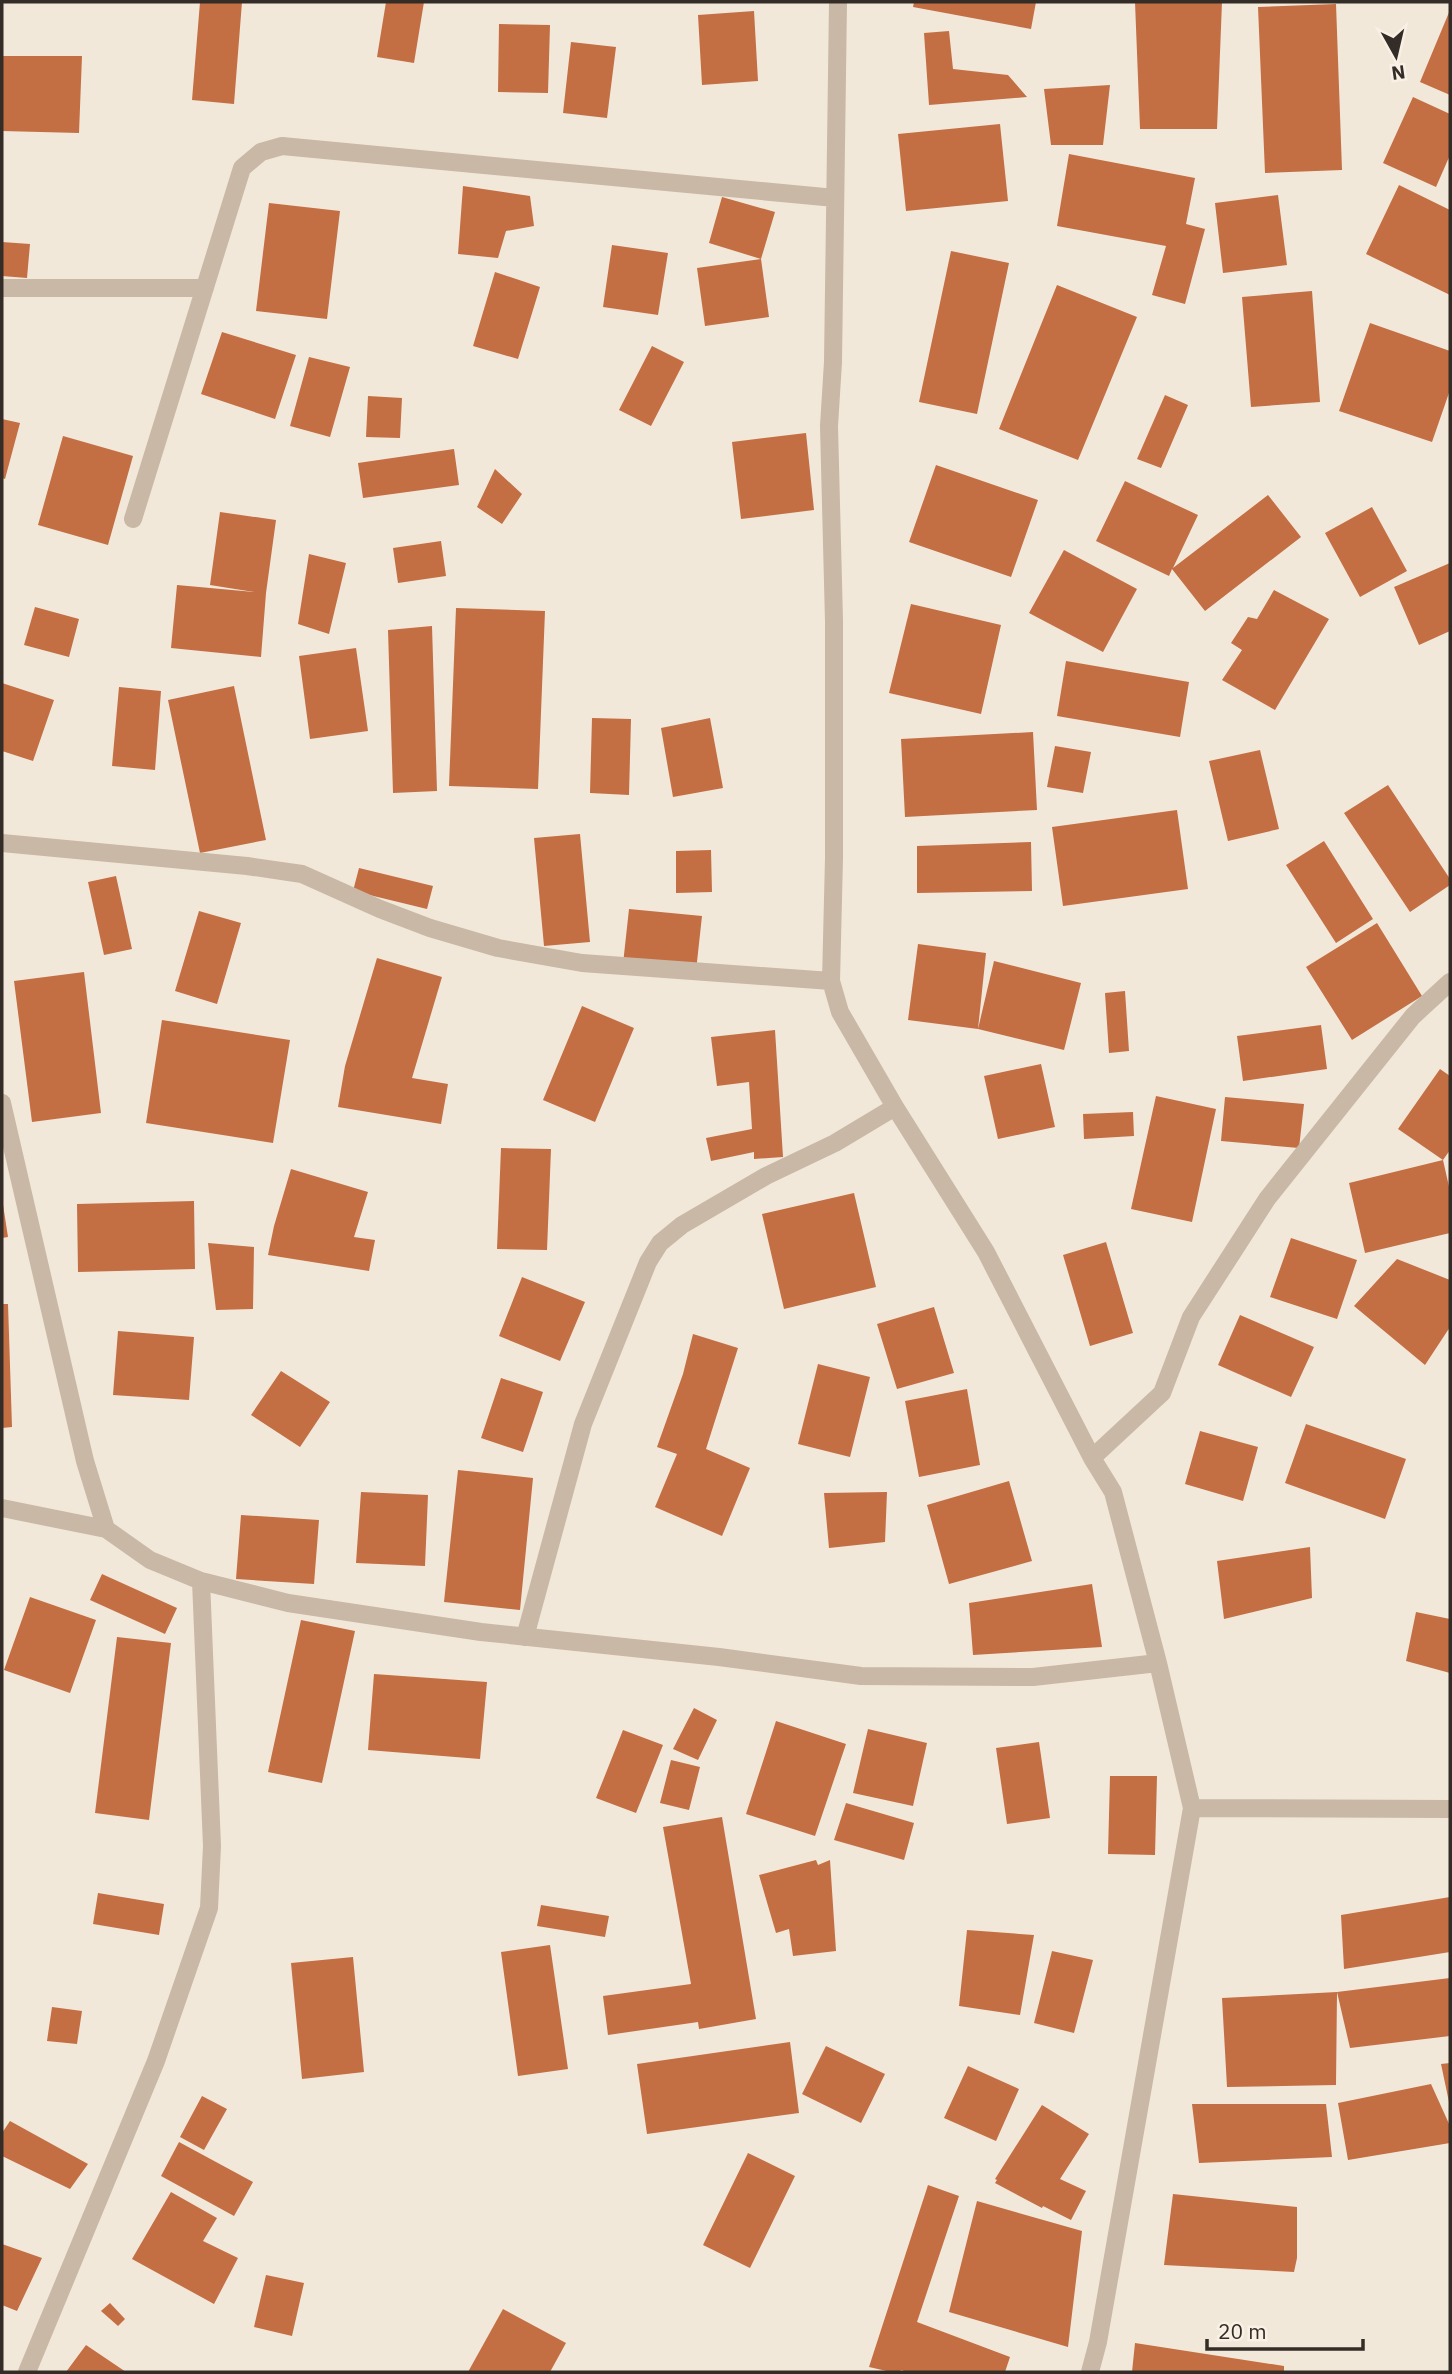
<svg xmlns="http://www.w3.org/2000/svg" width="1452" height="2374" font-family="'IBM Plex Sans',sans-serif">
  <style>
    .building { fill: #c46e44 }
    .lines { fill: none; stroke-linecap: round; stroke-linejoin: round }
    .minor { stroke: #c8b8a5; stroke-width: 18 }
  </style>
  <rect width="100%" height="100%" fill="#f1e8d9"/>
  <path class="building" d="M200,2H242L234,104L192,100Z
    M386,2H424L414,63L377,57Z
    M914,2H1036L1031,29L913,7Z
    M1135,2H1222L1217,129H1140Z
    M1336,4L1342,170L1265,173L1258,7Z
    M1450,10V95L1420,82Z
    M754,11L758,81L702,85L698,15Z
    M499,24L550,25L548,93L498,92Z
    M949,31L953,69L1008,75L1027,97L929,105L924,33Z
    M571,42L616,47L607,118L563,113Z
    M2,56H82L79,133L2,131Z
    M1110,85L1103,145H1051L1044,89Z
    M1413,97L1450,114V155L1436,187L1383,163Z
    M1000,124L1008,201L906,211L898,134Z
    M1069,154L1195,178L1186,224L1205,229L1185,304L1152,295L1166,246L1057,226Z
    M1399,185L1450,210V295L1366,254Z
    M463,186L530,196L534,226L506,231L498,258L458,254Z
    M1278,195L1287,265L1223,273L1215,203Z
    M722,197L775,212L761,259L769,317L705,326L697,268L761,259L709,243Z
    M269,203L340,211L327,319L256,311Z
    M2,242L30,244L27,278L2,276Z
    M612,245L668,253L658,315L603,307Z
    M951,251L1009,263L977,414L919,402Z
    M495,272L540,287L518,359L473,346Z
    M1057,285L1137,317L1078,460L999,429Z
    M1312,291L1320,402L1251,407L1242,297Z
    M1370,323L1450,351V390L1432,442L1339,411Z
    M222,332L296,355L275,419L201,394Z
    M652,346L684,362L651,426L619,410Z
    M309,357L350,367L330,437L290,426Z
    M1165,395L1188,405L1161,468L1137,459Z
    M368,396L402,398L400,438L366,437Z
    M2,419L20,423L5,479L2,478Z
    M806,433L814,510L741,519L732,442Z
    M63,436L133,456L108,545L38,525Z
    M454,449L459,485L363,498L358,463Z
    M936,465L1038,500L1011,577L909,542Z
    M495,469L522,494L502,524L477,507Z
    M1125,481L1198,515L1173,568L1268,495L1301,537L1205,611L1172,569L1169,576L1096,541Z
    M1372,507L1407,571L1360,597L1325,533Z
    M220,512L276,520L266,593L261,657L171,648L177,585L254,592L210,585Z
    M441,541L446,576L398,583L393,548Z
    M1064,550L1137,589L1103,652L1029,613Z
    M309,554L346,563L329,634L298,624Z
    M1450,563V631L1419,645L1394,587Z
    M1274,590L1329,619L1275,710L1222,680L1242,650L1231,643L1248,617L1257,619Z
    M911,604L1001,625L981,714L889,693Z
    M35,607L79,619L69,657L24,645Z
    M456,608L545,611L538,789L449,786Z
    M432,626L437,791L393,793L388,630Z
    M356,648L368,731L310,739L299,656Z
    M1066,661L1189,682L1180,737L1057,716Z
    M2,683L54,700L33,761L2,751Z
    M234,686L266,840L200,853L168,700Z
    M119,687L161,691L155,770L112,766Z
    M592,718L631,719L629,795L590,793Z
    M710,718L723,788L673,797L661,728Z
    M1033,732L1037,810L905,817L901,739Z
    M1055,746L1091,752L1083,793L1047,787Z
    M1260,750L1279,829L1228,841L1209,761Z
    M1388,785L1450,879V885L1410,912L1344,813Z
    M1177,810L1188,889L1063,906L1052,827Z
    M580,834L590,942L544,946L534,838Z
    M1324,841L1373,919L1336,943L1286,865Z
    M1031,842L1032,891L917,893V846Z
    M711,850L712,892L676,893V851Z
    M359,868L433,886L427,909L353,891Z
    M116,876L132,949L104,955L88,882Z
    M629,909L702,916L696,971L623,964Z
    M199,911L241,923L217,1004L175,991Z
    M1377,923L1422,996L1352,1040L1306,967Z
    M918,944L986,953L978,1029L994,961L1081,983L1064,1050L978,1029L908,1020Z
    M377,958L442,977L412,1078L448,1084L441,1124L338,1107L345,1066Z
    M84,972L101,1113L32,1122L14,981Z
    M1125,991L1129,1051L1109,1053L1105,993Z
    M582,1006L634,1028L595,1122L543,1100Z
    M162,1020L290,1040L273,1143L146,1123Z
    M1321,1025L1327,1069L1243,1081L1237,1036Z
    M775,1030L783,1157L754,1159V1152L711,1161L706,1138L752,1129L749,1082L717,1086L711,1037Z
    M1041,1064L1055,1127L998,1139L984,1076Z
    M1440,1069L1450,1076V1150L1443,1160L1398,1129Z
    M1156,1096L1216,1109L1192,1222L1131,1209Z
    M1225,1097L1304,1104L1299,1148L1221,1141Z
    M1133,1112L1134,1136L1084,1139L1083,1114Z
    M501,1148L551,1149L547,1250L497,1249Z
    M1443,1160L1450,1191V1233L1365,1253L1349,1183Z
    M291,1169L368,1192L354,1237L375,1240L369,1271L268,1255L274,1226Z
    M854,1193L876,1287L784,1309L762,1214Z
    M2,1198L8,1237L2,1238Z
    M194,1201L195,1269L78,1272L77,1204Z
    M1291,1238L1357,1260L1337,1319L1270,1297Z
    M1106,1242L1133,1333L1090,1346L1063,1255Z
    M208,1243L254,1247L253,1309L216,1310Z
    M1397,1259L1450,1280V1327L1425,1365L1354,1306Z
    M522,1277L585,1302L560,1361L499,1336Z
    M2,1304H8L12,1427L2,1428Z
    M934,1307L954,1373L897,1389L877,1324Z
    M1240,1315L1314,1347L1291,1397L1218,1365Z
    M118,1331L194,1337L189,1400L113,1395Z
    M693,1334L738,1348L706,1449L750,1468L722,1536L655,1507L677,1454L657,1447L683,1374Z
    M818,1364L870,1377L850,1457L798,1444Z
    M281,1371L330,1402L300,1447L251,1415Z
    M501,1378L543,1392L523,1452L481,1438Z
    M967,1389L980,1465L919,1477L905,1401Z
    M1306,1424L1406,1459L1385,1519L1285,1483Z
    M1200,1431L1258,1447L1243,1501L1185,1484Z
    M458,1470L533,1478L520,1610L444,1602Z
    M1009,1481L1032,1561L949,1584L927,1505Z
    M361,1492L428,1495L425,1566L356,1563Z
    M887,1492L885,1542L829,1548L824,1493Z
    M241,1515L319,1520L314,1584L236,1579Z
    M1310,1547L1312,1598L1224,1619L1217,1561Z
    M102,1574L177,1608L165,1634L90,1600Z
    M1092,1584L1102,1647L973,1655L969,1603Z
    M30,1597L96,1620L70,1693L4,1670Z
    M1416,1612L1450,1619V1673L1406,1661Z
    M301,1620L355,1631L322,1783L268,1772Z
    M117,1637L171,1643L149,1820L95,1813Z
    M374,1674L487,1682L480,1759L368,1750Z
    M694,1708L717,1720L698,1760L673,1749Z
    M776,1721L846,1744L815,1836L746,1814Z
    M868,1729L927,1743L913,1806L853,1793Z
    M623,1730L663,1745L636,1813L596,1798Z
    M1039,1742L1050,1818L1007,1824L996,1748Z
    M671,1760L700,1767L689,1810L660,1803Z
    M1110,1776H1157L1155,1855L1108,1854Z
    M846,1803L914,1823L904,1860L834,1840Z
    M722,1817L756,2019L699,2029L698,2022L608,2035L603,1996L691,1984L663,1827Z
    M816,1860L818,1865L830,1860L836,1951L793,1956L789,1929L776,1933L759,1875Z
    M98,1893L164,1904L159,1935L93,1924Z
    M1450,1897V1952L1344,1969L1341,1915Z
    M541,1905L609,1916L605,1937L537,1926Z
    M967,1930L1034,1935L1020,2015L959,2006Z
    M550,1945L568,2069L518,2076L501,1952Z
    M1052,1951L1093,1960L1074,2033L1034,2023Z
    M353,1957L364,2072L302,2079L291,1963Z
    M1450,1978V2036L1350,2048L1337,1992Z
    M1337,1992L1336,2085L1227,2087L1222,1998Z
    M52,2007L82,2011L77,2044L47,2041Z
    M790,2042L799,2113L647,2134L637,2064Z
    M826,2046L885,2074L861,2123L802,2094Z
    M1450,2063V2102H1449L1441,2064Z
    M968,2066L1019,2089L996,2141L944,2118Z
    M1431,2084L1450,2126V2143L1348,2160L1338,2103Z
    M202,2096L227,2109L204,2150L180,2137Z
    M1192,2104H1326L1332,2157L1199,2163Z
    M1042,2105L1089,2134L1060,2179L1086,2191L1071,2220L1043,2206L1042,2208L995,2183L997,2180L995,2179Z
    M10,2121L88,2164L70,2189L2,2156V2133Z
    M179,2142L253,2182L234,2216L161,2176Z
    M748,2153L795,2176L750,2268L703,2245Z
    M928,2185L959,2196L917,2322L1010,2357L1005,2372H907L901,2370L900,2372H891L869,2367Z
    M171,2192L217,2218L203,2241L238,2258L214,2304L132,2259Z
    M1173,2194L1297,2207V2258L1294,2272L1164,2265Z
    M977,2201L1082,2231L1068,2347L949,2312Z
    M2,2244L42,2258L17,2311L2,2305Z
    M266,2275L304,2283L292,2336L254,2327Z
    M110,2303L125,2319L118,2326L101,2311Z
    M503,2309L566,2343L550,2372H468Z
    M1135,2343L1284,2366V2372H1132Z
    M86,2345L126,2372H66Z"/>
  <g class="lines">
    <path class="minor" d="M838,2L833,362L829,426L834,621V858L831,981L840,1012L895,1107L986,1252L1092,1458L1113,1492L1158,1663L1192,1808L1098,2342L1090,2372
      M2,288H205
      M133,519L242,168L261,152L282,146L835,198
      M2,843L247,866L302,874L380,909L430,928L498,948L582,963L831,981
      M2,1103L85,1461L106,1529L150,1560L201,1581L288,1603L481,1632L719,1657L861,1676L1033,1677L1158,1663
      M1092,1458L1162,1393L1191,1317L1267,1199L1413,1016L1450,982
      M2,1508L106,1529
      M525,1637L583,1424L648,1262L660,1243L682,1225L766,1176L835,1143L895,1107
      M1192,1808L1450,1809
      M27,2372L156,2061L209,1908L212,1846L201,1581"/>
  </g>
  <rect width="1452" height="2374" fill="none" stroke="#342c26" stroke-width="7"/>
  <g transform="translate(1396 56) rotate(172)" stroke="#f9f1e5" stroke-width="5" paint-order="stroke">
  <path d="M0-5L12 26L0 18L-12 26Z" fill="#342c26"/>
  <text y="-10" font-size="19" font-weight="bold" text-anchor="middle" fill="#342c26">N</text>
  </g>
  <path d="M1207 2339v10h156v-10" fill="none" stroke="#342c26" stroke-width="3.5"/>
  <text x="1218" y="2339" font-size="21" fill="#342c26" stroke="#f9f1e5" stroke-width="5" paint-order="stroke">20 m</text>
</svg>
